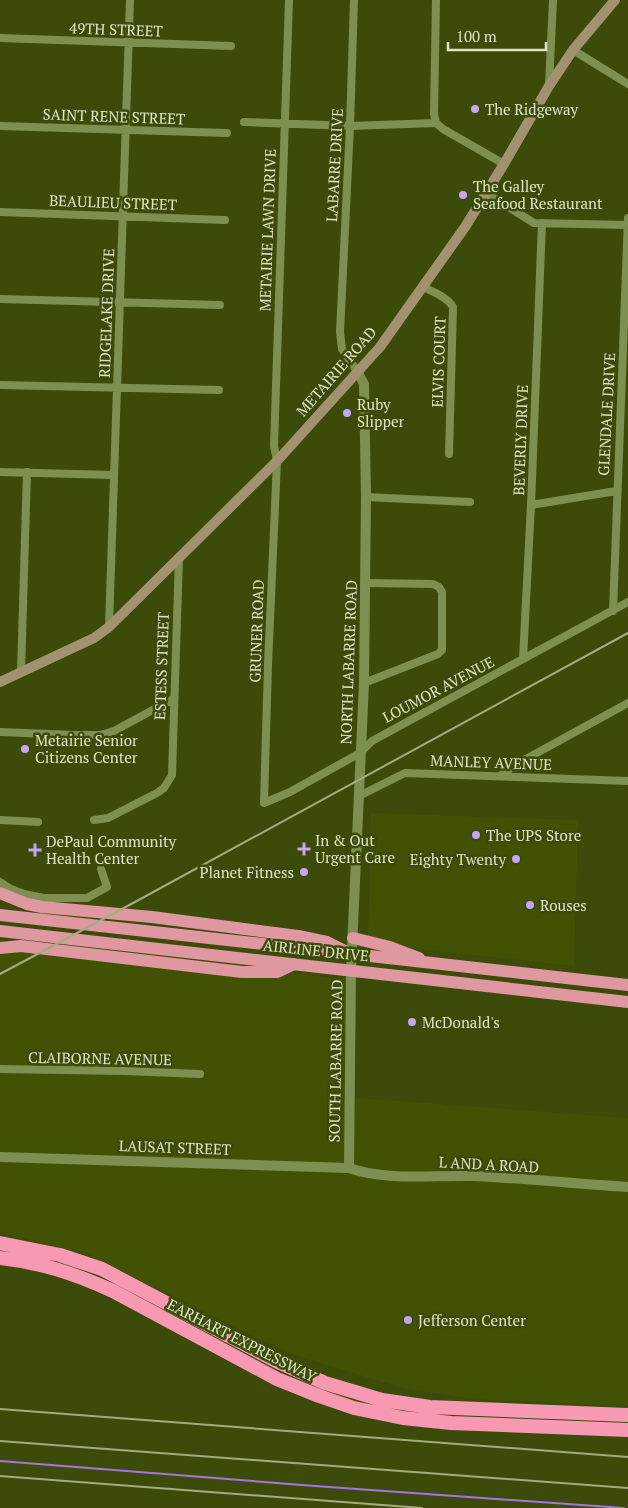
<svg xmlns="http://www.w3.org/2000/svg" width="628" height="1508" font-family="'PT Serif',serif">
  <style>
    .built { fill: #425205 }
    .lines { fill: none; stroke-linecap: round; stroke-linejoin: round }
    .stream { stroke: #a376df; stroke-width: 2 }
    .minor { stroke: #7e8f52; stroke-width: 8 }
    .tertiary { stroke: #7e8f52; stroke-width: 10 }
    .secondary { stroke: #a2926f; stroke-width: 10 }
    .trunk { stroke: #df97a0; stroke-width: 12 }
    .motorway { stroke: #f799b3; stroke-width: 14 }
    .rail { stroke: #a1ad81; stroke-width: 2 }
    .poi-dot { fill: #c4a7f1; stroke: #3c4b0a; stroke-width: 2 }
    .labels { text-anchor: middle; dominant-baseline: central; stroke-width: 5; stroke-linejoin: round; paint-order: stroke }
    .street-label { font-size: 15px; fill: #dce6c6; stroke: #3c4b0a }
    .poi-label { font-size: 15px; fill: #dce6c6; stroke: #3c4b0a; text-anchor: start }
  </style>
  <rect width="100%" height="100%" fill="#3c4b0a"/>
  <path class="built" d="M371,813L578,820L574,966L418,949L368,936Z
    M0,941L346,979L344,1097L628,1118V1406L473,1399L402,1388L292,1354L225,1323L90,1255L19,1237L0,1234Z"/>
  <g class="lines">
    <path class="stream" d="M0,1461L315,1486L624,1508"/>
    <path class="minor" d="M289,0L274,446L277,461L268,665L264,803L290,792L360,753L372,741L628,602
      M354,0L350,126L340,332L342,349L357,371
      M436,0L434,114L436,123L443,129L504,164
      M0,38L231,46
      M573,50L628,84
      M549,86L553,0
      M244,122L350,126L436,123
      M0,126L227,133
      M486,193L534,223L628,225
      M0,212L225,220
      M423,287C433,292 447,297 453,307L449,454
      M0,299L220,305
      M0,385L219,390
      M0,472L113,475
      M366,497L470,502
      M531,505L616,491
      M613,611L628,218
      M109,627L130,0
      M523,659L531,505L542,223
      M21,672L27,472
      M364,683L438,654L442,650V592L439,587L433,584L365,583
      M0,732L74,735H100L114,731L173,699
      M500,776L515,765L628,703
      M359,796L405,773L628,781
      M0,820L38,822
      M94,820L108,818L157,793L164,788L172,775L179,557
      M0,882L11,889L24,894L44,898H87L107,887L101,869
      M0,1069L124,1071L200,1074"/>
    <path class="tertiary" d="M0,1157L349,1168C386,1181 432,1175 471,1176C523,1178 576,1184 628,1187
      M349,1168L351,970L364,683L366,497L364,384L357,371"/>
    <path class="secondary" d="M0,682L94,638L109,627L277,461L380,347L465,227L504,164L549,86L573,50L615,0"/>
    <path class="trunk" d="M0,893L27,904L42,907L152,917L298,936L327,942L345,951
      M0,915C209,937 419,962 628,985
      M0,931L628,1002
      M353,938L390,947L419,958
      M0,948L21,946L242,972H277L294,964"/>
    <path class="motorway" d="M0,1243L60,1255L102,1269L276,1361L325,1383L382,1400L430,1407L628,1415
      M0,1258C43,1263 73,1273 113,1291L277,1379L319,1396L354,1408L403,1418L451,1423L628,1430"/>
    <path class="rail" d="M0,974L135,902L628,633
      M0,1409L628,1457
      M0,1441L628,1488
      M0,1476L422,1508"/>
  </g>
  <g class="poi-dot">
    <circle cx="475" cy="109" r="5"/>
    <circle cx="463" cy="195" r="5"/>
    <circle cx="347" cy="413" r="5"/>
    <circle cx="25" cy="749" r="5"/>
    <circle cx="476" cy="835" r="5"/>
    <path d="M301.5 841.5h5v5h5v5h-5v5h-5v-5h-5v-5h5z"/>
    <path d="M32.5 842.5h5v5h5v5h-5v5h-5v-5h-5v-5h5z"/>
    <circle cx="516" cy="859" r="5"/>
    <circle cx="304" cy="872" r="5"/>
    <circle cx="530" cy="905" r="5"/>
    <circle cx="412" cy="1022" r="5"/>
    <circle cx="408" cy="1320" r="5"/>
  </g>
  <g class="labels">
    <g class="street-label">
      <text transform="translate(116 29) rotate(2)">49TH STREET</text>
      <text transform="translate(114 116) rotate(2)">SAINT RENE STREET</text>
      <text transform="translate(334 165) rotate(-87)">LABARRE DRIVE</text>
      <text transform="translate(113 202) rotate(2)">BEAULIEU STREET</text>
      <text transform="translate(267 230) rotate(-88)">METAIRIE LAWN DRIVE</text>
      <text transform="translate(106 313) rotate(-88)">RIDGELAKE DRIVE</text>
      <text transform="translate(438 362) rotate(-88)">ELVIS COURT</text>
      <text transform="translate(336 371) rotate(-49)">METAIRIE ROAD</text>
      <text transform="translate(606 414) rotate(-87)">GLENDALE DRIVE</text>
      <text transform="translate(520 440) rotate(-88)">BEVERLY DRIVE</text>
      <text transform="translate(256 631) rotate(-88)">GRUNER ROAD</text>
      <text transform="translate(348 662) rotate(-88)">NORTH LABARRE ROAD</text>
      <text transform="translate(161 666) rotate(-88)">ESTESS STREET</text>
      <text transform="translate(438 689) rotate(-28)">LOUMOR AVENUE</text>
      <text transform="translate(491 762) rotate(2)">MANLEY AVENUE</text>
      <text transform="translate(316 950) rotate(6)">AIRLINE DRIVE</text>
      <text transform="translate(100 1058) rotate(1)">CLAIBORNE AVENUE</text>
      <text transform="translate(335 1061) rotate(-89)">SOUTH LABARRE ROAD</text>
      <text transform="translate(175 1147) rotate(2)">LAUSAT STREET</text>
      <text transform="translate(489 1164) rotate(3)">L AND A ROAD</text>
      <text transform="translate(242 1340) rotate(27)">EARHART EXPRESSWAY</text>
    </g>
    <g class="poi-label">
      <text x="485" y="109">The Ridgeway</text>
      <text x="473" y="186">The Galley<tspan x="473" dy="17">Seafood Restaurant</tspan></text>
      <text x="357" y="404">Ruby<tspan x="357" dy="17">Slipper</tspan></text>
      <text x="35" y="740">Metairie Senior<tspan x="35" dy="17">Citizens Center</tspan></text>
      <text x="486" y="835">The UPS Store</text>
      <text x="315" y="840">In &amp; Out<tspan x="315" dy="17">Urgent Care</tspan></text>
      <text x="46" y="841">DePaul Community<tspan x="46" dy="17">Health Center</tspan></text>
      <text x="506" y="859" text-anchor="end">Eighty Twenty</text>
      <text x="294" y="872" text-anchor="end">Planet Fitness</text>
      <text x="540" y="905">Rouses</text>
      <text x="422" y="1022">McDonald's</text>
      <text x="418" y="1320">Jefferson Center</text>
    </g>
  </g>
  <path d="M448 42v8h98v-8" fill="none" stroke="#dce6c6" stroke-width="2.5"/>
  <text x="456" y="42" font-size="15" fill="#dce6c6" stroke="#3c4b0a" stroke-width="4" paint-order="stroke">100 m</text>
</svg>
